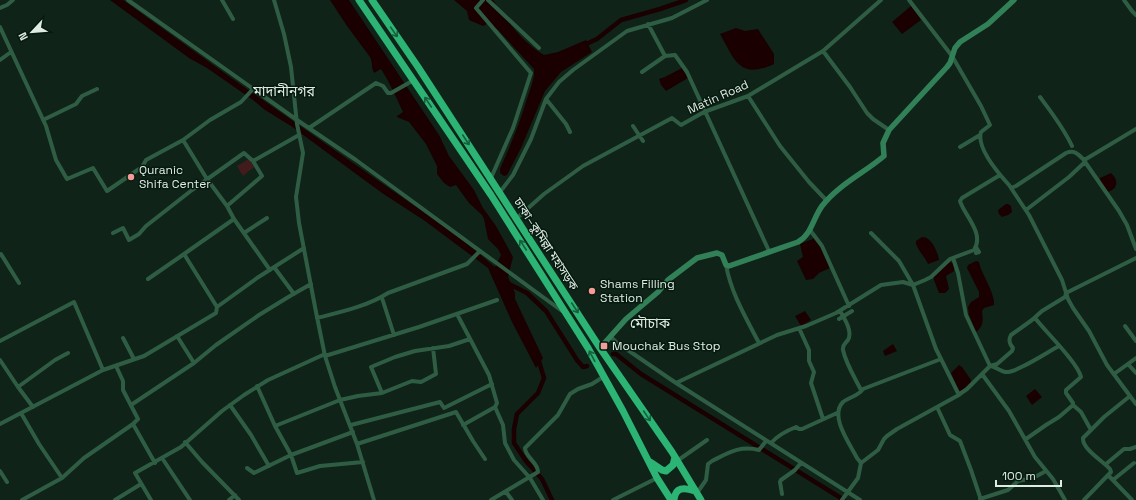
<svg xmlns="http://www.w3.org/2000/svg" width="1136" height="500" font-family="'Space Grotesk','Noto Sans Bengali',sans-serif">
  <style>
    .green { fill: #421c1c }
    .water { fill: #1a0000 }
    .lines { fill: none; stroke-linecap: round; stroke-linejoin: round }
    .canal { stroke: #1a0000; stroke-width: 4.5 }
    .street { stroke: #2f5d44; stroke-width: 4 }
    .secondary { stroke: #328058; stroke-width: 5.5 }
    .highway { stroke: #2cb475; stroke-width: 7 }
    .oneway { stroke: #175f3d }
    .poi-dot { fill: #f59b99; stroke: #061a0f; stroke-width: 1.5 }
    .labels { text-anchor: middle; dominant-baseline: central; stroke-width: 3; stroke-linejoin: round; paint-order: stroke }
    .street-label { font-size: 12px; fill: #dfece4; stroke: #061a0f }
    .poi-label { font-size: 12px; fill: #dfece4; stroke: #061a0f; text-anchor: start }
    .quarter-label { font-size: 14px; fill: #dfece4; stroke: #061a0f }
  </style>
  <rect width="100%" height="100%" fill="#0f2318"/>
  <path class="green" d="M249,159L254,167L243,176L237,166Z"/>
  <path class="water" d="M110,0H123L230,77L459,237L495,267L501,255L498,249L488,239L484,219L482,215L469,203L456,185L450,187L444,183L437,174V166L426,144L409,122L397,117V116L403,112C396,97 390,83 381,69L374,73C371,67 373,63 370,57L347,26L330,0H349L439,135L449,156L474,190L483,208L496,226L513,257L508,277L515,293V299L543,358L536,368L512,322L488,268L425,221L382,193L291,126L265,110L253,100L207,68L189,58Z
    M454,0H493C506,20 523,43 544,55L558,52L586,40L592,52L561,72L545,91L521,148L507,175L504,176L500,173V169C510,146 520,123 527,99C530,89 535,79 534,69L498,30L489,23L483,26L469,20L467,11Z
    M911,6L921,20L902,34L892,22Z
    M736,28L745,31L758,29L774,54V64C739,80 735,60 720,34Z
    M682,68L688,78L666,91L661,85L659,79L665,77Z
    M1111,173C1119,180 1118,189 1108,192L1100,180V178Z
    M1006,204H1008L1011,206L1012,212L1008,215L1002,217L999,214L998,210Z
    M922,237C931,236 938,252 939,260L928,264C925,257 919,252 916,244V241Z
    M815,238L821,246L830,268L819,273L813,279L806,280L797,261L803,257L800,244Z
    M976,261L979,262C980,265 980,268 982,271C986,281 992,290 994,301V305L984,308L982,311C983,320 984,326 976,332L969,315L968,307L971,302L979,297V292L967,268L968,265Z
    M950,262L953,263L954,268V271L946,276L949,289L945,293H939L934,280V274Z
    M805,311L811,320L801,326L795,316Z
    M893,344L897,351L885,356L883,351Z
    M959,365L962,367L971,380V382L963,390L959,391L951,373Z
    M1035,389L1042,397L1032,405L1026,396Z"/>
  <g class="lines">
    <path class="canal" d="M582,46L597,39L621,20L660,9L686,0
      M507,283L527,293L546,311L577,360L583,367L587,366
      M613,354H616L641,374L844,500
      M538,358L544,378L538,393L517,414L514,429V443L526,461L542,479L552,500"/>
    <path class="street" d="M128,0L297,120L356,160L562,311
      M222,0L233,19
      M274,0L284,34L291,67L297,124L303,153L296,197L299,223L316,312L325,356L335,387L357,444L374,500
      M483,0L476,8L531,73L513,128L491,178
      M488,0L539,48
      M909,0L952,56L981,106L990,125L981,132C976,148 999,174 1009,185L1011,188L1016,186L1066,153C1074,150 1077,153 1083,159L1119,211L1127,225L1136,249
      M1124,0L1132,11L1136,15
      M0,8L7,5L13,0
      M648,24L665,56L675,55L687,72L769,251
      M0,27L46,126L56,160L67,179L93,168L107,191L142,167L146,160L183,140L210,120L241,102L253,89
      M823,51L850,87L867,113L873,119L889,130
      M0,60L11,52
      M642,72L665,56
      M748,96L780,146L809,182L827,201
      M1040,97C1052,113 1063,127 1072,146
      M546,99L566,124L570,132
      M43,120L76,104L82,96L97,89
      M633,126L643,141
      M309,128L376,83L383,86L388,93H391L414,80
      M183,140L207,179L227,206L234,219L270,270
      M960,147L980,135
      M1083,159H1086L1136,129
      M1011,188L1029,215L1062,280L1068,299L1073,308L1089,331L1107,365L1130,396L1104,417L1083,438C1082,449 1103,461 1110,469L1111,472L1084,500
      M500,192L513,175L531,139L546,99L559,82L573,70L627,31L672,18L707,0
      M227,206L262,176L253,161
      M1026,210L1069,177L1085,162
      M517,218L544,194L583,166L672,118L681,125L704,112L748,96L823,51L881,0
      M810,230L822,246L849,306
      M113,233L123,228L129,240L139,234L146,226L192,190L244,153L253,161L299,135
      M244,233L267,218
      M871,233L899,261L913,285L936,349L959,395
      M976,247L979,252L976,253
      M0,255L1,254L19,283
      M726,265C731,293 746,318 759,343
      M274,267L294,294
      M148,279L184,254
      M382,298L394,335
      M217,307L184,254L234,219
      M840,311C844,318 853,331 848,340C845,344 842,345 843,350C846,364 855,378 861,390
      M457,314L489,375L497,403L495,407L463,425
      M317,318C341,312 368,306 388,293L467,264L480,251
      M839,319L852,311
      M1125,326L1136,341
      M799,328L809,350V361L814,372L811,383L823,419
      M177,336L194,363
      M611,337L616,342L676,383L860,500
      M123,338L134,359
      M0,341L74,302L103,370
      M325,356L419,327L497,300
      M0,360L18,387L33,407
      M1128,364L1136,373
      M116,366L123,381V390L138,419L133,424L155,463
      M990,366L997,364L1012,351L1013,348C1010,345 1008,340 1011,335L1032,320L1042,311L1065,297L1066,293L1136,258
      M991,366C996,367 1000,371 1005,372C1015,374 1049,351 1059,346
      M982,374L1009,411L1035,457L1053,479L1065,500
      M1114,374L1136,358
      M676,383L777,335L806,326L836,313L881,285L903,282L913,285L925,280L931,277L950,259L974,250C985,233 964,215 960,201L962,198L1000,175
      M257,386L275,426L291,455L297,473L320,466L363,462
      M18,387L55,360L68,353
      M382,393L371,367L395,357L415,351L449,346L470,339
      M1130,396L1136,404
      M131,405L194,363L216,345L259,315L290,296L311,284
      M230,405L251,435L269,466
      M1073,405L1081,412L1091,430
      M495,407L503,425L505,443L514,460L530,478L543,500
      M937,407L950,435L960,441L971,470L981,500
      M21,413L39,444L62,478
      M0,424L103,370L144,356L216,313L217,307L257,278L304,248
      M351,425L440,402L444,408L492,384
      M275,426L340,400L358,396L382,393L412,381L421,382L436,374L433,348
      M1026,439L1046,425L1059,417L1073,405V403L1066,393V390L1081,377C1078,363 1045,331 1035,318
      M185,442L202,462L239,500
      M771,443C778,435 786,431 796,427L799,429H802L837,413
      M357,444L456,412L473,441L485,459
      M162,458L190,500
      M677,461L707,440
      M861,463L857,458C850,444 829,416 843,402C848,398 854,397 859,393C861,392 862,390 863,389L941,359
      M1106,464L1124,449H1130L1136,447
      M247,468L254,473L291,455L353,432
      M0,471L7,482
      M1108,475L1132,500
      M1113,480L1134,463
      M506,492L512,500
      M697,493L706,480L708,464L712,461C728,453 740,445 759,450L766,441
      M782,494L780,482L781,480L795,470L801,463
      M980,499L1008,490L1018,481L1033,478L1046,471
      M22,500L62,478L84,458L133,424
      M115,500L141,484
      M151,500L135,473L181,447L222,411L244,395L268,380L325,354
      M229,500L235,495
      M491,500L538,472C538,462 525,457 525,448L558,415L570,394L578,389L592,384L603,377
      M613,500L657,478
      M842,500L858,478L861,463L878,450L884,439L887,436L897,429L957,396L967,389L990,366L966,315L958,273L953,258"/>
    <path class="secondary" d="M600,348L626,319L658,292L668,280L697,258L717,253L722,255L726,265L729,266L798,242C812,234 813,218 822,206C838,185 864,173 884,156L883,143L889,130L947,67L950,63L955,48L960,42L988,24L1014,0"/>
    <path class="highway" d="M359,0L491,195L567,315L588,348L623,411L657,478L671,500
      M372,0L418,67L600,348L672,452L701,500
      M650,462L662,470L666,471L673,465L675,457
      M674,500C675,487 684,487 695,491"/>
  </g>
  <defs><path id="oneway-shaft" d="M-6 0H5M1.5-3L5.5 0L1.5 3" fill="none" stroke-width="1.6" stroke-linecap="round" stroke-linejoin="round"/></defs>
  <g class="oneway">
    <use href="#oneway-shaft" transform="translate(394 32) rotate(55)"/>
    <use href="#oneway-shaft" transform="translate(428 102) rotate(-124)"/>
    <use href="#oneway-shaft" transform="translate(466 140) rotate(57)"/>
    <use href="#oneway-shaft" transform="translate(523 245) rotate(-123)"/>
    <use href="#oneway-shaft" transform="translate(575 308) rotate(57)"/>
    <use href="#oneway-shaft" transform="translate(592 356) rotate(-118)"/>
    <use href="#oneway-shaft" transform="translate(647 416) rotate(56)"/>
  </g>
  <g class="poi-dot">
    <circle cx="131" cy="177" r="4"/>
    <circle cx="592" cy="291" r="4"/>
    <rect x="600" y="342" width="8" height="8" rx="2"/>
  </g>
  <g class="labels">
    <g class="street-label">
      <text transform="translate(718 97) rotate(-24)">Matin Road</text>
      <text transform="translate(546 244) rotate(57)">ঢাকা–কুমিল্লা মহাসড়ক</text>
    </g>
    <g class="poi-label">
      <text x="139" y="170">Quranic<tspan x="139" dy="14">Shifa Center</tspan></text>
      <text x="600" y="284">Shams Filling<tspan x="600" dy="14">Station</tspan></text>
      <text x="612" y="346">Mouchak Bus Stop</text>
    </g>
    <g class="quarter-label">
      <text x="284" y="91">মাদানীনগর</text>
      <text x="650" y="323">মৌচাক</text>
    </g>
  </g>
  <g transform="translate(32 32) rotate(244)" stroke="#061a0f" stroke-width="3" paint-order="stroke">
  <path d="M0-3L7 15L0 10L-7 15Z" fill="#dfece4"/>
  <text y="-6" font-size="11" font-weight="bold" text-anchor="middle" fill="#dfece4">N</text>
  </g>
  <path d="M996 480v6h65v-6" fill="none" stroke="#dfece4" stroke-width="2"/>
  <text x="1002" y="480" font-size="12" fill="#dfece4" stroke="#061a0f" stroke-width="3" paint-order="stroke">100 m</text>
</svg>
